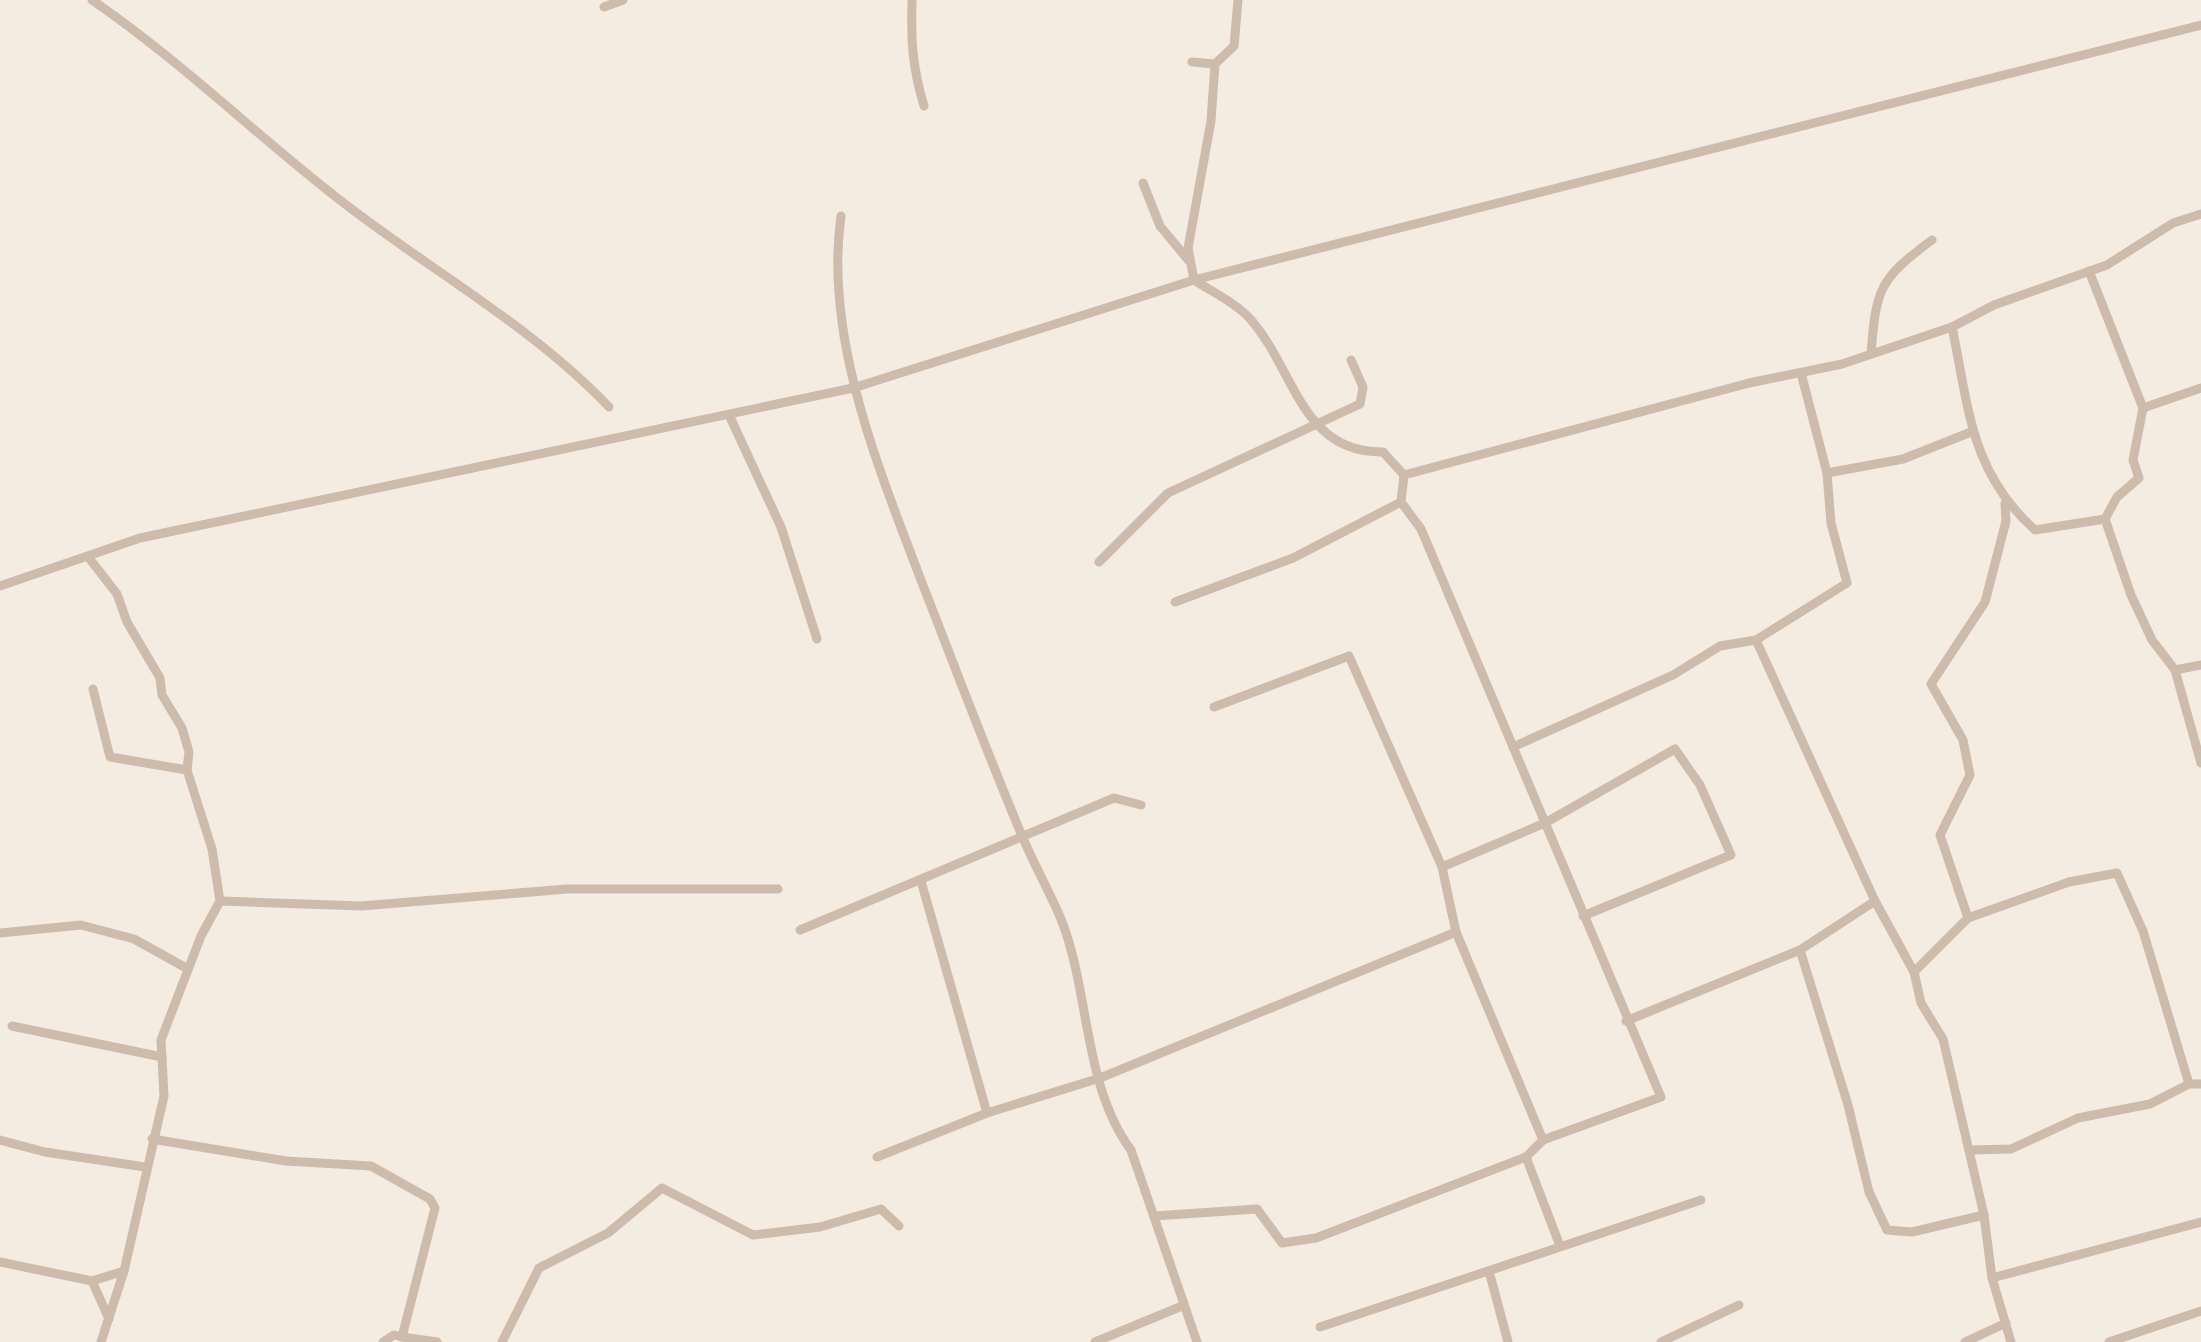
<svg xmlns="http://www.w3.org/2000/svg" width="2201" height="1342" viewBox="0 0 2201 1342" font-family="Commissioner,sans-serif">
  <rect width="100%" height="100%" fill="#f4ebe1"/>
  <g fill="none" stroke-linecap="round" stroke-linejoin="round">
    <g stroke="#cdbbac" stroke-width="9">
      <path d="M92,0C178,59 254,133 336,197C426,268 530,324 609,407"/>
      <path d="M912,0C911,40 912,66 924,106"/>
      <path d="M604,7L623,0"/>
      <path d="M1192,62L1215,64L1234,46L1238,0"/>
      <path d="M1143,183L1160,226L1189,261"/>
      <path d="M841,216C824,336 877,464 919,575C953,662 986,750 1022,836C1034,864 1049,891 1061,919C1090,992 1083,1085 1131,1150L1197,1342"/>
      <path d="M2089,271L2143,408L2133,460L2139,478L2117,497L2105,519L2131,595L2152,640L2175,670L2201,763"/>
      <path d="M1952,327C1969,408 1970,472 2035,530L2105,519"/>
      <path d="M1871,354C1876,289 1879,279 1932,240"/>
      <path d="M2143,408L2201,388"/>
      <path d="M730,417L781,527L817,639"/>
      <path d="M1827,473L1903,459L1971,432"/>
      <path d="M1404,475L1749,383L1842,364L1952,327L1994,305L2107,265L2173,223L2201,214"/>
      <path d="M89,558L117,594L127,622L160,678L162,695L182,728L189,752L187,770L212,849L220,901L201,936L161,1040L164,1096L124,1271L101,1342"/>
      <path d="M1099,562L1168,493L1360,404L1363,387L1351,360"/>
      <path d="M0,586L140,538L853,388L1194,280L2201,25"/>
      <path d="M1175,602L1293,558L1401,502"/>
      <path d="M1756,640L1875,901L1914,972L1921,1003L1943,1039L1984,1215L1992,1278L2011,1342"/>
      <path d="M2175,670L2201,665"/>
      <path d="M93,689L110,757L187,770"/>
      <path d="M1214,707L1349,656L1442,867"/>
      <path d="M1513,747L1673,675L1720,646L1756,640L1847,583L1831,523L1827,473L1801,373"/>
      <path d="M921,881L987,1113"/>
      <path d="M220,901L361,906L567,889H778"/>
      <path d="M1968,918L1940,835L1970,775L1963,740L1931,684L1985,602L2006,521L2005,503"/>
      <path d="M800,930L1114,798L1141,805"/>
      <path d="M1456,932L1543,1140"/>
      <path d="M0,933L81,925L134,939L188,969"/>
      <path d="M1800,950L1848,1105L1869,1192L1887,1230L1912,1232L1984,1215"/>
      <path d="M1914,972L1968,918L2069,882L2117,873L2143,931L2189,1084"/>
      <path d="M1626,1021L1800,950L1875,901"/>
      <path d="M12,1026L162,1057"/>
      <path d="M152,1139L286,1161L371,1166L430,1199L435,1208L402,1337L394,1335L383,1342"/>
      <path d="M0,1140L45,1152L145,1167"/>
      <path d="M1969,1150L2011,1149L2078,1118L2150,1104L2189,1084H2201"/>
      <path d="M877,1157L987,1113L1100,1078L1456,932L1442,867L1545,823L1675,749L1700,785L1731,855L1583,916"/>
      <path d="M1526,1157L1560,1246"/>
      <path d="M1154,1216L1257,1209L1282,1243L1316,1238L1526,1157L1543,1140L1661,1097L1421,529L1401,502L1404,475L1383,452C1302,453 1296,373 1252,321C1238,304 1212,292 1194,280L1188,248L1211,121L1215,64"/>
      <path d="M0,1262L92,1281L124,1271"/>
      <path d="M1489,1271L1508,1342"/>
      <path d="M1992,1278L2201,1222"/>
      <path d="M92,1281L109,1319"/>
      <path d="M1320,1327L1701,1200"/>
      <path d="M402,1337L437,1342"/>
      <path d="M502,1342L539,1268L608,1233L662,1188L753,1235L820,1227L881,1209L899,1226"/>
      <path d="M1095,1342L1182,1306"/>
      <path d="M1661,1342L1739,1305"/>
      <path d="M1965,1342L2006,1323"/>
      <path d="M2109,1342L2201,1311"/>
    </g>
  </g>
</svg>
